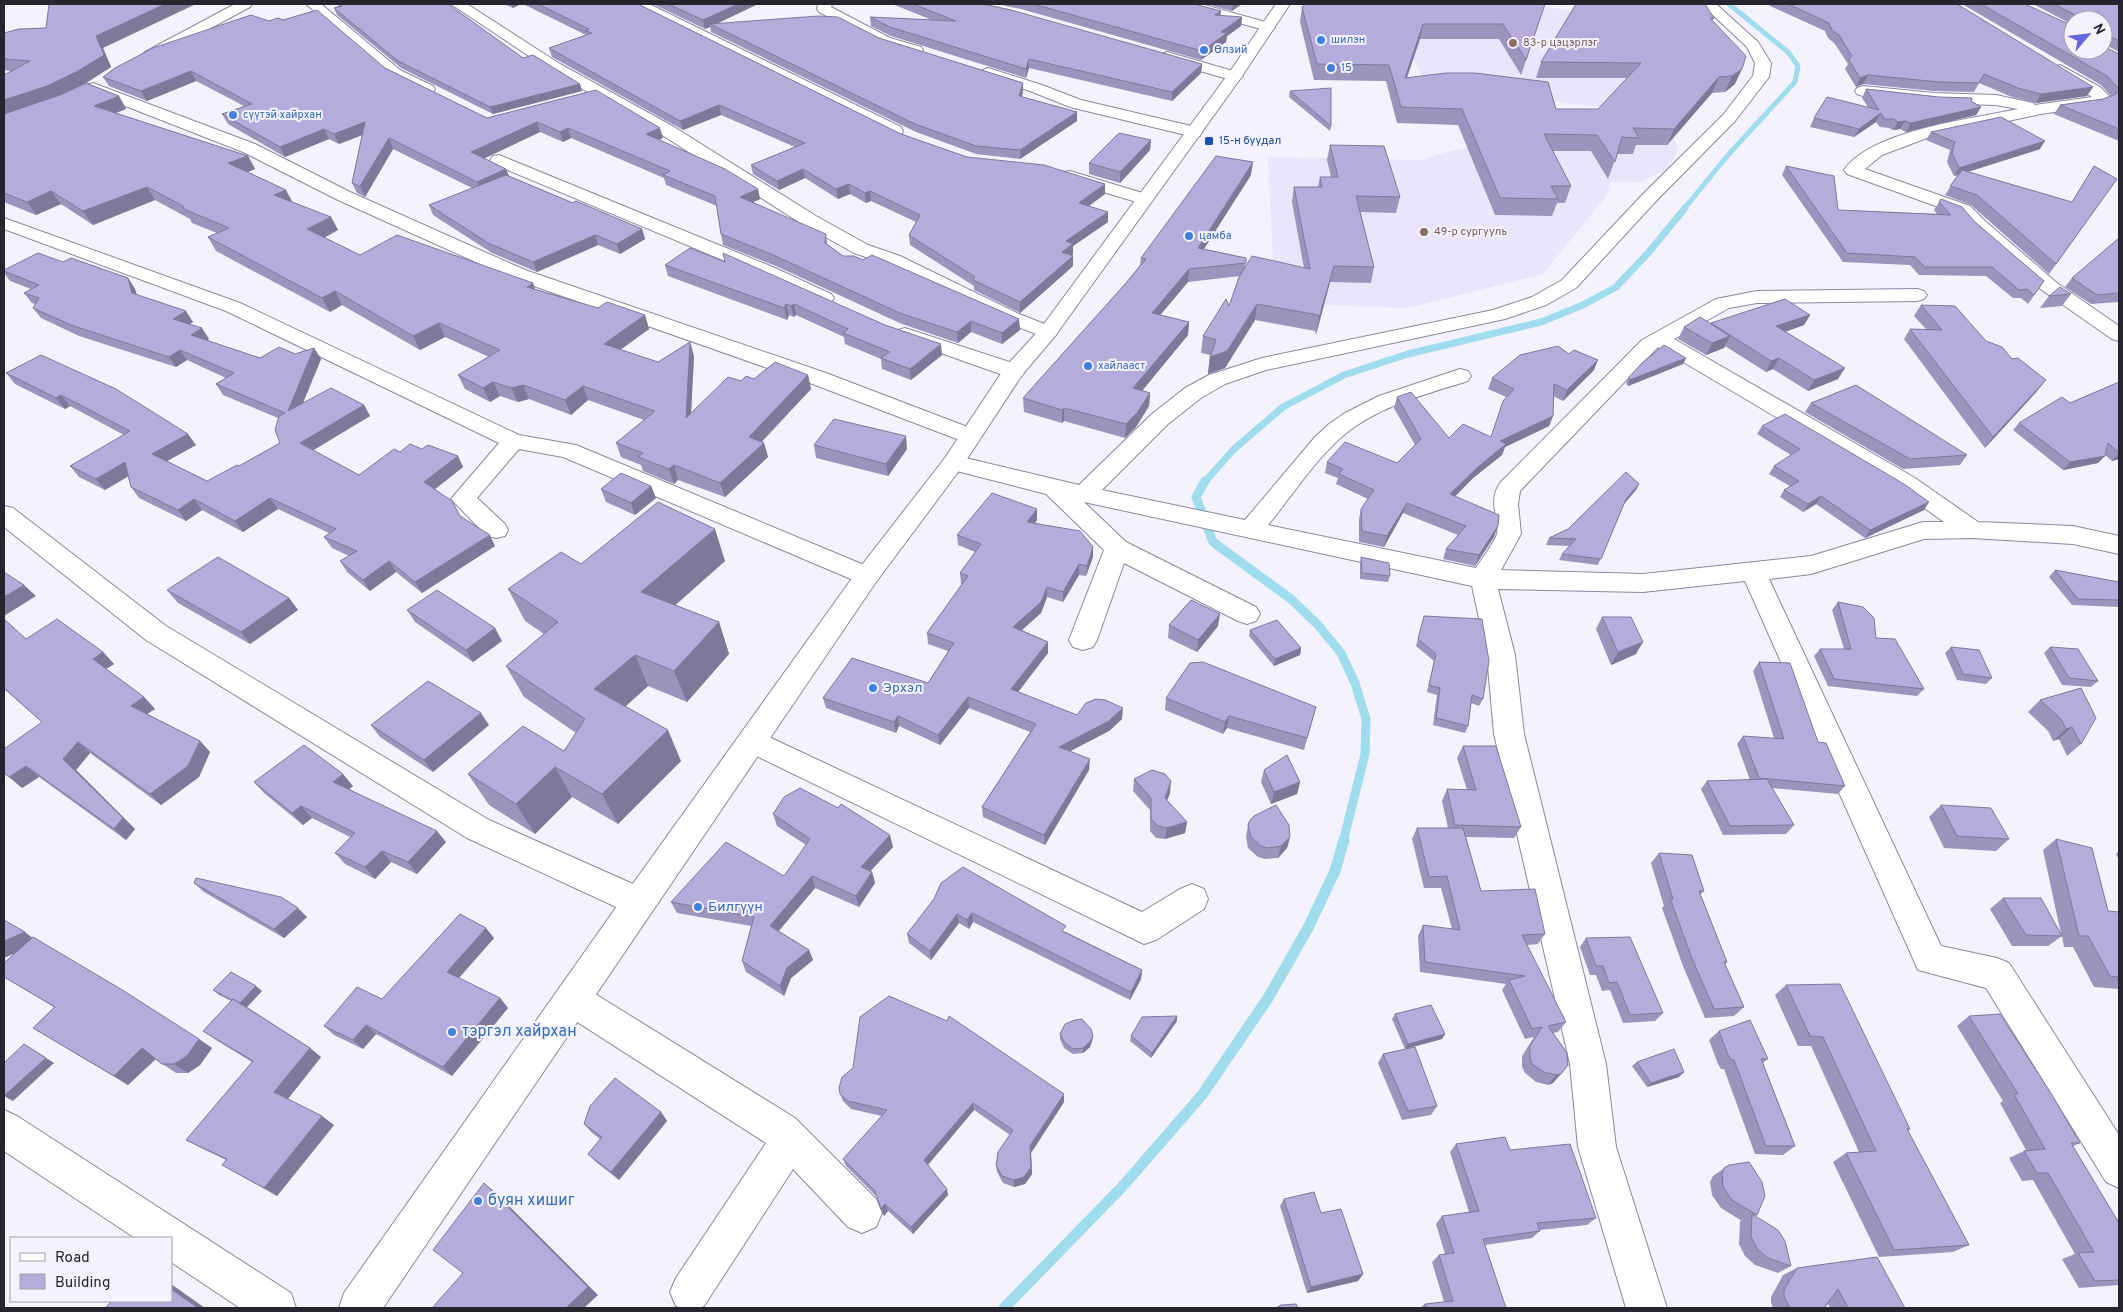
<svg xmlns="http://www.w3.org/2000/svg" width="2123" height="1312" viewBox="0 0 2123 1312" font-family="Overpass,sans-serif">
  <rect width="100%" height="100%" fill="#f4f2fe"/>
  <g fill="#e9e6fb">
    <path d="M1386,4H1533L1602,17L1637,69L1602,108L1426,83Z"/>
    <path d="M1669,132L1679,147L1669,167L1642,182H1609L1611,190L1543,274L1408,308L1283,304L1275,300L1268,157L1423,160L1439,154L1477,145Z"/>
  </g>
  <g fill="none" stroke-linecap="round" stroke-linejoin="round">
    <path stroke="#9fdcee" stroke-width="5" d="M1684,209L1728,155L1795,82L1798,66L1788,52L1729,4"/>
    <path stroke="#9fdcee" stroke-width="7" d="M1204,483L1233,450L1283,407L1344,375L1408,354L1541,322L1583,305L1616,287L1649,252L1685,208"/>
    <path stroke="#9fdcee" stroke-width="9" d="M1205,481L1196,497L1213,542L1291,599L1318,625L1341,653L1355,683L1366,719L1365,754L1343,842"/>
    <path stroke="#9fdcee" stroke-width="11" d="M1004,1308L1122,1187L1202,1095L1268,998L1308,928L1335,871L1344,840"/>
    <defs>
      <g id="street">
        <path d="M235,4H252L250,7L155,58H145L142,55L145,52Z"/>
        <path d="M306,4H321L400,70L433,86L435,89L433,92H421L390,76Z"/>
        <path d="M451,4H467L560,64L674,127L816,216L868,245L900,256L1019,314L1055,328L1058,332L1055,336L1048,338L1041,336L1005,322L886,264L854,253L802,224L662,135L550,70Z"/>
        <path d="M632,4H649L901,127L903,131L901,135H889L634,7Z"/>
        <path d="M818,4H832L831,7L890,38L921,47L923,50L921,53L916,54L880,44L819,12L817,9Z"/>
        <path d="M1179,4H1201L1273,24L1275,27L1273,30L1268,31L1181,7Z"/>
        <path d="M1701,4H1716L1758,42L1771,63L1769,77L1735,121L1656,201L1576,288L1546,305L1505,319L1266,370L1225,384L1201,398L1168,424L1102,490L1245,520L1315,437L1329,424L1345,413L1379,396L1460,369L1468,371L1471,376L1468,381C1426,394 1380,406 1345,434C1316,458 1292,496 1268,525L1476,568C1481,560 1494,543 1497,534C1500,518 1487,503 1500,483L1642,340L1716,299L1757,291L1917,289L1924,291L1927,295L1924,299L1917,301L1757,303L1729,308L1674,339L1915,478L1978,522L2073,526L2119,536V554L2073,544L1972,538L1924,539L1811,574L1769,579L1941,946L1997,958L2009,963L2119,1135V1188L2106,1182L1986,988L1918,970L1745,581L1643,592L1498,589L1515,655L1524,734L1606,1064L1616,1147L1667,1308H1626L1578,1147L1570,1064L1494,734L1487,655L1472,586L1084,502L1126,542L1256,607L1260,614L1256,621L1247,624L1238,621L1124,563L1097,640L1093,647L1083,650L1073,647L1069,640L1104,550L1046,494L945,468L941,463L945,458L953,455L1079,485L1152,414L1185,388L1209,375L1262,358L1493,310L1532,297L1562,280L1644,193L1723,115L1753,76L1755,63L1747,47ZM1658,347L1899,490L1944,522H1923L1811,556L1643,574L1501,570L1521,534L1518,504L1520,491Z"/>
        <path d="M1167,52L1240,73L1243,76L1240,79L1235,81L1162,60L1159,57L1162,54Z"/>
        <path d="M2060,65L2100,87L2111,98L2109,101L2096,106L2041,114L1927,138L1882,155L1865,169L1970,206L1985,221L2057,283L2119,326V341L2112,339L2043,291L1971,229L1958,214L1847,174L1844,170C1872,130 1972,119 2018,109L1996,105L1934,103L1863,96L1857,94L1855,91L1857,88L1863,86L1934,93L1996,95L2033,103L2035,105L2092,97L2055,73L2052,70L2055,67Z"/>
        <path d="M988,68L1042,85L1081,100L1200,128L1202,132L1200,136L1194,137L1070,107L1030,91L983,76L980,73L983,70Z"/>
        <path d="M93,83L255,144L350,192L525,270L826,373L978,431L981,436L978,441L970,443L962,441L810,383L511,278L338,200L243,152L87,91L85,88L87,85Z"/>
        <path d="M499,155L775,268L831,294L834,298L831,302L824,304L817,302L761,276L493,164L490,160L493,156Z"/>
        <path d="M1070,171L1149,195L1152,199L1149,203L1143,204L1064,180L1061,176L1064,172Z"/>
        <path d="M4,218L240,303L519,435L576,445L876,570L880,576L876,582L867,585L858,582L563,457L519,449L477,498L505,524L508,530L505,536L496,538L487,536L451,499L499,443L226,311L4,229Z"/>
        <path d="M905,328L1022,366L1025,371L1022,376L1014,377L1006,376L898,338L895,334L898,330Z"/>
        <path d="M4,506L13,508L166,626L489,820L651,892L655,902L651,912L639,917L627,912L467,838L146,640L4,527Z"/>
        <path d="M752,729L1142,912L1180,889L1192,884L1204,889L1208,899L1204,909L1156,940L1144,944L742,749L737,741L742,733Z"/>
        <path d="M572,983L584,987L795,1118L876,1199L882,1213L876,1227L862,1233L848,1227L793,1169L704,1306C696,1310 684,1310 676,1306L670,1292L676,1278L766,1143L560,1011L555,999L560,987Z"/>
        <path d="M4,1110L17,1116L291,1293L296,1308H240L171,1262V1238H135L4,1151Z"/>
      </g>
      <path id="secondary" d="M1276,4H1290L1240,79L1055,336L1022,375L961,468L876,582L383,1308H339L344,1293L627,892L858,570L945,458L1006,366L1041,328L1229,73Z"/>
    </defs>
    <use href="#street" stroke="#8b87a0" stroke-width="2"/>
    <use href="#secondary" stroke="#8b87a0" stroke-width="2"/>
    <use href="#street" fill="#fff" fill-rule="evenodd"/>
    <use href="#secondary" fill="#fff" fill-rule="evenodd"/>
  </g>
  <g fill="#9c94bc">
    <path d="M336,4H448L523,58L580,84L582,91L493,114L401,68L337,15L334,8L339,6Z"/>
    <path d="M504,4H521L513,8Z"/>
    <path d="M523,4H638L901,134L967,157L1105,194L1089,206L1108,222L1073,246V254L1072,255L1073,256V266L1020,313L974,290V286L910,245L909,235L916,222L871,201L866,203L850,194L838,199L805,178L779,190L753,174L751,165L795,147L721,115L683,130L561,62L552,57L549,48L586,35Z"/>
    <path d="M653,4H758L716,24L879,38L1023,83V91L1022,97L1077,112V121L1020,159L976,154L916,132L711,32L710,27L705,29Z"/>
    <path d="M892,4H983L1202,64L1201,73L1172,101L1029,68L1026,78L891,36L871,26L870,17L932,20Z"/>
    <path d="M997,4H1194L1220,16L1242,17L1241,26L1227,36L1226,42L1201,60L1021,9Z"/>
    <path d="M1207,4H1242L1232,11Z"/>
    <path d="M1545,4L1521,75L1499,39H1420L1407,78L1556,109H1598L1627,78H1536L1541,62L1576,4L1714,18L1712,21L1735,84L1725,92L1712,93L1667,145H1636L1633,154H1617L1608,179L1591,151H1552L1571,186L1565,203H1557L1552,216L1495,215L1458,125L1397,123L1386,81L1314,80L1300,22L1302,7Z"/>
    <path d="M1766,4H1957L2087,96L2036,103L2012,97L1979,83L1974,92L1934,91L1863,84L1856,87L1845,69L1848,64L1835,44L1828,38L1825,31Z"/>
    <path d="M1962,4H2025L2073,50L2119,54V141L2054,114L2060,105L2103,99L2111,96L2101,85Z"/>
    <path d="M2033,4H2119V52L2104,44L2103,45V20H2073V25Z"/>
    <path d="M46,28L103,48L111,67L86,83L119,96L126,109L116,113L248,156L255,169L247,172L293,203L331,217L338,230L324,238L360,255L533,283L535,289L598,308L645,315L649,329L620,350L658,362L694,356L691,413L741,381L754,379L808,375L811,389L762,442L764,443L768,457L725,497L678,480L674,484L643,471L641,465L621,457L616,443L644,420L588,400L571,415L529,399L518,402L500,396L490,402L465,389L458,375L489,357L445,337L420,350L342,305L330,312L216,251L208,237L217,233L192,223L190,219L155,200L93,225L61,204L36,215L4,202V75L11,71L4,70V33Z"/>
    <path d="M115,68H385L487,118L596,90L663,138L659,140L758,189L760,199L753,202L827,245L843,256L1020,330L1002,344L971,332L958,343L902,324L776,266L723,245L721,234L717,206L666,185L664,178L571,138L563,142L540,132L484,158L506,169L509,176L573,203L642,229L645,239L620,254L598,245L537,272L492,253L433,215L429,205L472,188L393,149L365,197L357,193L352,183L362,135L339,144L329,139L285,157L228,124L222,114L244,106L196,81L147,101L109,86L103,77Z"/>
    <path d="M1866,89L1971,101L1981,107L1976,115L1906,132L1900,129L1893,130L1889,128L1880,127L1876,122L1854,137L1810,127L1814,118L1868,107L1862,98Z"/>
    <path d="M1290,91L1331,126L1330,131L1289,97Z"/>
    <path d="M1931,132L2040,149L1968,172L2072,202L2094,166L2117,179L2049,274L1971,205L1945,195L1958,175L1954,176L1947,162L1950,150L1926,140Z"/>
    <path d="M1151,140L1150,150L1120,183L1089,174V163Z"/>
    <path d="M1330,145L1400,197L1396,213L1360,212L1374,267L1371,283L1330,282L1316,335L1315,331L1255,320L1225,368L1208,374L1210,355L1201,353L1203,336L1229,306L1240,276L1188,282L1160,315L1189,322L1188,335L1142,390L1150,393L1149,406L1136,427L1125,438L1064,421L1062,423L1024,412L1023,398L1126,283L1140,265L1141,258L1251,175L1204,249L1246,258L1245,268H1304L1292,202L1294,187H1318L1320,177H1331L1327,160Z"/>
    <path d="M1786,166L1838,210L1937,214L1934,210L1941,199L1975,222L2044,281L2028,304L2021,298H2013L1986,276L1919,275L1910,265L1843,262L1782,175Z"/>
    <path d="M2119,238V302L2091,304L2065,287L2072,278Z"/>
    <path d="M690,248L942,355L911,380L882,369L881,359L845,344L844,337L796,315L794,317L789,315L787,320L668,276L665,265Z"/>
    <path d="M63,262L128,278L135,289L137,295L193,322L190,324L209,339L206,340L260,358L295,354L314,348L321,359L303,403L364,405L370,416L313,450L359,475L400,452L422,449L458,456L463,467L435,489L460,516L495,546L422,593L396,572L370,591L347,572L340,561L349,556L332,548L324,537L329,533L278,509L243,532L202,510L186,521L139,498L131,487L128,476L105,490L79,477L70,466L124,435L70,406L65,409L15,384L6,373L196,445L167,461L207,481L239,466L280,443L278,418L223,395L216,384L226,378L187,360L176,367L79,336L41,318L33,308L35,304L32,303L24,293L31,289L10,281L4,273V270Z"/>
    <path d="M2071,294L2062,306L2040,308L2049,296Z"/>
    <path d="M1921,305L1986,341L2012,359L2038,390L1985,448L1904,339L1910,329H1926L1914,316Z"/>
    <path d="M1810,315L1804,325L1785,332L1838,379L1808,391L1773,369L1766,372L1725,346L1724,348L1706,355L1678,339L1684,327Z"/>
    <path d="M1569,354L1594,370L1563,401L1553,396V416L1549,426L1505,447L1502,455L1473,478L1455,496L1494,537L1475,566L1443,559L1446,549L1458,535L1403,513L1384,547L1359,542V519L1361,509L1368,499L1336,484L1338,478L1325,473L1327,462L1397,463L1415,445L1394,408L1397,397L1449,438L1491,437L1506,397L1488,389L1492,378Z"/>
    <path d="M1686,358L1683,364L1628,386L1626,383L1629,377Z"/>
    <path d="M2119,382V459L2112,461L2105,455L2098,463L2063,470L2013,430L2019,423L2070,403Z"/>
    <path d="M1811,403L1967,455L1960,465L1903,469L1805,412Z"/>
    <path d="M1762,426L1924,510L1865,538L1816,504L1803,512L1780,497L1784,490L1790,486L1769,474L1774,466L1791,455L1757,434Z"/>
    <path d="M814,445L907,449L888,476L816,458Z"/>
    <path d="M1639,484L1636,490L1624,504L1598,565L1559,560L1562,554L1570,546L1546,545L1549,538L1568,529Z"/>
    <path d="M651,486L656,498L635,515L606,502L601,489Z"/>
    <path d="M1037,509V520L1035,523L1093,557L1086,576L1079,575L1063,602L1047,597L1041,613L1022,630L1048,642V653L1018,692L1077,715L1122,719L1109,731L1070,751L1089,770L1045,845L983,817L982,807L1030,732L969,708L940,745L899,726L896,733L826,708L823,698L928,683L948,651L928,644L927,633L962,584H961L960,573L975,552L958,545L957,535Z"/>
    <path d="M1361,557L1390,576L1388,582L1360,579V564Z"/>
    <path d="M725,561L675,605L719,622L729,654L687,702L648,686L626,706L681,761L618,824L572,797L535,834L489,805L468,774L564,751L576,733L524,697L506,666L544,634L525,621L508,589L581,564Z"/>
    <path d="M2055,570L2119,582V607L2072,605L2049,577Z"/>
    <path d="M167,590L289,598L298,610L250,644L178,603Z"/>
    <path d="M1838,602L1876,638L1924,689L1917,696L1828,686L1814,656L1820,649H1844L1832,610Z"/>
    <path d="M407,610L502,641L473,662L415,622Z"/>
    <path d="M1424,616L1483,699L1479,706L1471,703L1468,726L1465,733L1433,725L1437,695L1427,692L1434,661L1416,646Z"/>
    <path d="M1602,617L1636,654L1611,665L1596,629Z"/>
    <path d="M4,619L26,639L103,652L114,664L106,669L144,697L155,709L147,714L200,741L210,752L199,777L161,805L90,753L76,770L135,829L126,840L39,777L22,788L42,722L4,689Z"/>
    <path d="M1169,625L1218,626L1197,652L1168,638Z"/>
    <path d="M1250,630L1301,648L1300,655L1274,666L1249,636Z"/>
    <path d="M1951,647L1992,678L1986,684L1957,680L1945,653Z"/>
    <path d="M2050,647L2098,681L2091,687L2062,685L2044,653Z"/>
    <path d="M1759,662L1818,742L1845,786L1838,794L1772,788L1794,825L1786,834L1723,835L1701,789L1707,781L1750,780L1737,744L1743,736L1774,738L1753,671Z"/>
    <path d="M2081,688V744L2067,756L2059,739L2053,741L2048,731L2028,712L2040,700Z"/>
    <path d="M1166,698L1316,707L1304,750L1227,728L1223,734L1165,710Z"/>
    <path d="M371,725H489L433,772L380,737Z"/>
    <path d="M1463,746L1521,827L1514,838L1466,837L1481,891L1545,934L1538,944L1527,945L1566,1022L1558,1032L1553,1033L1567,1053L1553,1083L1548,1085L1536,1082L1525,1073L1522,1067V1056L1534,1037L1525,1039L1502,990L1506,984L1420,972L1418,936L1423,925L1452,929L1441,888H1424L1412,839L1417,828H1448L1442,801L1447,789L1467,790L1457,758Z"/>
    <path d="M1264,770L1300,782L1297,794L1271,804L1261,782Z"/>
    <path d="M1134,779L1170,793L1167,801L1187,822L1185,833L1165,839L1156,838L1150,831V810L1133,791Z"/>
    <path d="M254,782L353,786L349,789L446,842L417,874L391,862L375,879L345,864L335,853L350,837L312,818L303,825L264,793Z"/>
    <path d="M1941,805L2009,839L1996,851L1944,848L1929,817Z"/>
    <path d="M773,814L893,847L870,871L872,872L875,883L859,907L815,888L779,931L809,950L813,960L791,978L784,996L746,972L742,961L751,926L677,913L671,902L784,876L806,845L777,826Z"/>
    <path d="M1248,825L1290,837L1287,848L1278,858L1265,859L1258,857L1248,848L1246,837Z"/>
    <path d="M2056,839L2108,911L2119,912V989L2094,987L2073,947H2064L2062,936L2048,946H2012L1990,909L2003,898L2061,934L2043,850Z"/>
    <path d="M2119,851V860L2116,854Z"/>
    <path d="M1659,853L1704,891L1700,895L1727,962L1725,964L1744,1007L1734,1016L1705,1018L1683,966L1662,908L1664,906L1651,863Z"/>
    <path d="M194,883L307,917L284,938L204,892Z"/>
    <path d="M934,899L1066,932L1142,970L1141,979L1130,1000L973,922L969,929L959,923L931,960L909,943L907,934Z"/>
    <path d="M32,937L212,1048L200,1065L188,1073H176L155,1059L128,1085L33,1028L54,1007L4,977V963Z"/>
    <path d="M494,938L459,978L500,998L508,1008L452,1076L376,1034L363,1049L334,1035L324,1026L382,999Z"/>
    <path d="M1586,938L1663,1013L1655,1021L1623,1023L1610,990L1602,991L1596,975H1590L1580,947Z"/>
    <path d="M1786,985L1910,1129L1908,1131L1969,1245L1953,1252L1879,1257L1833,1162L1846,1153L1859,1152L1811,1046H1798L1775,995Z"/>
    <path d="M213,990L262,991L247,1007L310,1048L321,1057L288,1099L334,1125L277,1196L222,1165L226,1160L201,1148L186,1140L252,1062L216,1040L203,1031L231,1001L219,995Z"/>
    <path d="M1395,1014L1445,1034L1442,1039L1405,1049L1392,1019Z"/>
    <path d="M1969,1016L2080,1143L2073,1146L2119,1223V1285L2079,1288L2062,1259L2075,1254L2033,1180L2022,1181L2009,1158L2024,1151L2026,1150L2000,1103L2003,1101L1957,1026Z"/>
    <path d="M1177,1021L1151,1058L1130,1041L1131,1036Z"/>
    <path d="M1719,1031L1768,1059L1763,1063L1795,1146L1783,1155L1755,1154L1724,1069H1721L1718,1064L1709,1040Z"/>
    <path d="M1060,1034L1093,1036L1092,1041L1090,1047L1083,1053L1073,1054L1064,1048L1060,1039Z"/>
    <path d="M1383,1054L1437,1106L1431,1115L1402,1120L1378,1063Z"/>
    <path d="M1637,1062L1679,1077L1647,1087L1632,1066Z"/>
    <path d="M840,1094L1064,1102L1031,1153L1032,1174L1025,1184L1014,1187L1003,1183L997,1172L996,1165L1010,1135L974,1110L928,1165L948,1195L913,1234L888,1211L884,1216L877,1197L846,1166L843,1159L882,1116L851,1109L843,1101Z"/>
    <path d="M661,1112L667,1121L619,1180L596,1162L588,1154L600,1139L592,1133L584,1124Z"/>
    <path d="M1456,1144L1510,1150L1596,1218L1587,1225L1540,1230V1231L1532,1238L1485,1245L1506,1308H1420L1425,1304L1444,1302L1432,1262L1439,1255L1445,1254L1436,1224L1442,1216L1469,1212L1450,1152Z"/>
    <path d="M1729,1165L1757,1215L1755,1216L1791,1266L1778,1273L1755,1265L1745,1256L1739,1244L1740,1221H1742L1721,1208L1712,1195L1710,1182L1713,1176Z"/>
    <path d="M1284,1199L1363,1274L1358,1281L1307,1293L1280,1206Z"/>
    <path d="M1797,1268L1905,1308H1830L1828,1304L1824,1308H1773L1771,1302V1297L1783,1275Z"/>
  </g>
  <g fill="#7f7899">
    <path d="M165,4H196L103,48L111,67L86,83L55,98L4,116V100L96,36Z"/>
    <path d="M512,4H521L513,8Z"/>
    <path d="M738,4H758L712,26L710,24V27L705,29L703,20Z"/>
    <path d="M1233,4H1242L1232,11Z"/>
    <path d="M1221,11L1220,20L1215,15Z"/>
    <path d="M1242,17L1241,26L1227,36L1226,42L1201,60L1202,51L1221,32Z"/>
    <path d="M1423,24L1420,39L1401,94L1405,78Z"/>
    <path d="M2107,36H2109L2103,45V40Z"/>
    <path d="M1029,59V68L1026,78V69Z"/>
    <path d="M1202,64L1201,73L1172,101V92Z"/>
    <path d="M1742,69L1735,84L1725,92L1732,76Z"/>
    <path d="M191,71L196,81L147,101L141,91Z"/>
    <path d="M1868,75L1863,84L1856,87L1860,78Z"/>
    <path d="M1719,77L1712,93L1667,145L1674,129Z"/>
    <path d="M1023,83V91L1020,105L1019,96Z"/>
    <path d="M580,84L582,91L493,114L490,107Z"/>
    <path d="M2093,87L2087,96L2036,103L2041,94Z"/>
    <path d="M119,96L126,109L102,118L94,106Z"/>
    <path d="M719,105L721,115L683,130L680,121Z"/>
    <path d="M1981,107L1976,115L1906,132L1911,123Z"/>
    <path d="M1077,112V121L1020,159V150Z"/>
    <path d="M1881,113L1876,122L1854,137L1859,129Z"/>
    <path d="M1905,121L1900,129L1893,130L1898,122Z"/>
    <path d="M365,122L370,132L339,144L334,134Z"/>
    <path d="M537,122L540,132L475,163L471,152Z"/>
    <path d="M568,128L571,138L563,142L560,132Z"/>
    <path d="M660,128L663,138L649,144L646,134Z"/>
    <path d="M324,129L329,139L285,157L280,147Z"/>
    <path d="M389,138L393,149L365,197L360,186Z"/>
    <path d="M1151,140L1150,150L1120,183V172Z"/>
    <path d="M2045,141L2040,149L1954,176L1959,168Z"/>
    <path d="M248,156L255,169L236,177L228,163Z"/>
    <path d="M1253,162L1251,175L1196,261L1198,248Z"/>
    <path d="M506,169L510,179L481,192L477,182Z"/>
    <path d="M803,169L805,178L779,190L777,181Z"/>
    <path d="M849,184L850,194L838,199L836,189Z"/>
    <path d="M1105,184V194L1079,213V203Z"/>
    <path d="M147,187L155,200L93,225L83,211Z"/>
    <path d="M758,189L760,199L743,207L740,197Z"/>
    <path d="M286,190L293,203L274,195Z"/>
    <path d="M51,191L61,204L36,215L27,202Z"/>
    <path d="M870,191L871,201L866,203L865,193Z"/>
    <path d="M1108,212V222L1073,246V254L1062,262V252L1066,241Z"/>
    <path d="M331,217L338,230L314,243L307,229Z"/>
    <path d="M642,229L645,239L620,254L617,244Z"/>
    <path d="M826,234L827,245L825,243Z"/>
    <path d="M595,235L598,245L537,272L533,262Z"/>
    <path d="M1073,256V266L1020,313V302Z"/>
    <path d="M1334,266L1330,282L1316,335L1319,318Z"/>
    <path d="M1189,269L1188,282L1151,326L1152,313Z"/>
    <path d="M128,278L135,289L139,304L132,293Z"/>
    <path d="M533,283L538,297L527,287Z"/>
    <path d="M335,291L342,305L330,312L322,298Z"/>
    <path d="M786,304L789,315L787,320L784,308Z"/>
    <path d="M794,304L796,315L794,317L791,306Z"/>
    <path d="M1257,304L1255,320L1225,368L1208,374L1210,357Z"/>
    <path d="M186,311L193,322L180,329L173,319Z"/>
    <path d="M645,315L649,329L609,358L604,344Z"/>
    <path d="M1810,315L1804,325L1770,337L1776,326Z"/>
    <path d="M1019,319L1020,330L1002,344V333Z"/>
    <path d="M971,321V332L958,343L957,332Z"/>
    <path d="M1189,322L1188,335L1133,402V388Z"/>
    <path d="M439,323L445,337L420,350L413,336Z"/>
    <path d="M202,328L209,339L198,345L191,335Z"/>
    <path d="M1730,336L1724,348L1706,355L1712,343Z"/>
    <path d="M690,342L694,356L690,432L686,418Z"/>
    <path d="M941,344L942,355L911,380L910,369Z"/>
    <path d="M314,348L321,359L295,422L288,411Z"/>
    <path d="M180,350L187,360L176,367L169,357Z"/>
    <path d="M1686,358L1683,364L1628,386L1630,380Z"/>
    <path d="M1779,358L1773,369L1766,372L1771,361Z"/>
    <path d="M1598,360L1594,370L1563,401L1567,390Z"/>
    <path d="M1845,368L1838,379L1808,391L1814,380Z"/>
    <path d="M808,375L811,389L752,451L749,437Z"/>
    <path d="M2046,380L2038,390L1985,448L1993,437Z"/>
    <path d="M493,382L500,396L490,402L483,388Z"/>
    <path d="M523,385L529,399L518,402L511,388Z"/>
    <path d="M583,386L588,400L571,415L565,400Z"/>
    <path d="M1150,393L1149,406L1136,427L1125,438L1126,424Z"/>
    <path d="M61,395L70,406L65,409L56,398Z"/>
    <path d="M364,405L370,416L307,454L300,443Z"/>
    <path d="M1064,408V421L1062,423V410Z"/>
    <path d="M1553,416L1549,426L1505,447L1502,455L1473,478L1447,505L1450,494L1500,441Z"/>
    <path d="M188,434L196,445L160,465L152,454Z"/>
    <path d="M906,436L907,449L888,476L886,464Z"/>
    <path d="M764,443L768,457L725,497L720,483Z"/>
    <path d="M2119,453V459L2112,461Z"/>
    <path d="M458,456L463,467L430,493L424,482Z"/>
    <path d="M2105,456L2098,463L2063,470L2070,462Z"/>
    <path d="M125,462L134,473L105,490L96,479Z"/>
    <path d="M674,465L678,480L674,484L669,469Z"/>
    <path d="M1639,484L1636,490L1623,505L1626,499Z"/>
    <path d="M651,486L656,498L635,515L631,503Z"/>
    <path d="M1821,496L1816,504L1803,512L1808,504Z"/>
    <path d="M270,498L278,509L243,532L235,521Z"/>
    <path d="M194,499L202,510L186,521L178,510Z"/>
    <path d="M1929,502L1924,510L1865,538L1870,530Z"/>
    <path d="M1407,503L1403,513L1384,547L1387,536Z"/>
    <path d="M1037,509V520L1028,533L1027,522Z"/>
    <path d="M1498,526L1494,537L1475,566L1479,555Z"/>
    <path d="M715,529L725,561L654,624L641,592Z"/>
    <path d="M490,535L495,546L422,593L415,582Z"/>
    <path d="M1093,547V557L1086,576L1087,566Z"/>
    <path d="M389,561L396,572L370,591L363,580Z"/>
    <path d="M1079,564V575L1063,602V592Z"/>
    <path d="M24,585L36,596L4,616V597Z"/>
    <path d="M1047,587V597L1041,613L1014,637L1013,627Z"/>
    <path d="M289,598L298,610L250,644L241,632Z"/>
    <path d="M1220,614L1218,626L1197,652L1198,640Z"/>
    <path d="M719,622L729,654L687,702L674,671Z"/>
    <path d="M495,628L502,641L473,662L466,650Z"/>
    <path d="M1048,642V653L1012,700L1011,689Z"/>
    <path d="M1643,642L1636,654L1611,665L1618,652Z"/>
    <path d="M1301,648L1300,655L1274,666L1275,659Z"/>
    <path d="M103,652L114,664L104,670L93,659Z"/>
    <path d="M635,655L648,686L609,721L594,689Z"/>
    <path d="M144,697L155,709L142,717L131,706Z"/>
    <path d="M968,697L969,708L940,745L938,735Z"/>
    <path d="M1123,708L1122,719L1109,731L1059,757V747Z"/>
    <path d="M481,713L489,725L433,772L424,760Z"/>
    <path d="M898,716L899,726L896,733L894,722Z"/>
    <path d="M1229,716L1227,728L1223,734L1225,722Z"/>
    <path d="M2072,727L2059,739L2053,741L2066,729Z"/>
    <path d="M668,730L681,761L618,824L602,794Z"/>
    <path d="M200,741L210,752L199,777L161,805L150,794Z"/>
    <path d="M78,742L90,753L76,770L135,829L126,840L114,829L63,759Z"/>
    <path d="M1090,759L1089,770L1045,845L1044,835Z"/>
    <path d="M26,766L39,777L22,788L9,777Z"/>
    <path d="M555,767L572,797L535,834L516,804Z"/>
    <path d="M343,774L353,786L343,794L333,782Z"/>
    <path d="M1171,781L1170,793L1163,810L1165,798Z"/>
    <path d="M1300,782L1297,794L1271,804L1274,792Z"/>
    <path d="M301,806L312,818L303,825L292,813Z"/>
    <path d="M1187,822L1185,833L1165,839L1167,828Z"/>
    <path d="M437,831L446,842L417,874L408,862Z"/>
    <path d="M890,835L893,847L864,878L861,867Z"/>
    <path d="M1290,837L1287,848L1278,858L1281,846Z"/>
    <path d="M382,851L391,862L375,879L365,867Z"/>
    <path d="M872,872L875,883L859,907L856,896Z"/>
    <path d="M812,876L815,888L774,936L770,926Z"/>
    <path d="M298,908L307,917L284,938L274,929Z"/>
    <path d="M972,913L973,922L969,929L967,920Z"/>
    <path d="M957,914L959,923L931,960L930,951Z"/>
    <path d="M486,928L494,938L456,981L447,972Z"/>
    <path d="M25,932L39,943L4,958V941Z"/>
    <path d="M809,950L813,960L791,978L784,996L780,986L787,968Z"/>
    <path d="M1142,970L1141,979L1130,1000L1131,992Z"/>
    <path d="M256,986L262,991L246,1008L239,1003Z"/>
    <path d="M500,998L508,1008L452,1076L443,1067Z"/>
    <path d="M1177,1016V1021L1151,1058L1152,1053Z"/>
    <path d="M366,1025L376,1034L363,1049L353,1040Z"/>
    <path d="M1445,1034L1442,1039L1405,1049L1408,1044Z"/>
    <path d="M1093,1036L1092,1041L1090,1047L1083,1053V1048Z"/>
    <path d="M199,1039L212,1048L200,1065L188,1073L174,1064Z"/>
    <path d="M142,1048L157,1058L128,1085L114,1076Z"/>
    <path d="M310,1048L321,1057L286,1101L274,1092Z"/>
    <path d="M32,1049L54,1063L13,1101L4,1096Z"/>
    <path d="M1684,1072L1679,1077L1647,1087L1651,1083Z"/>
    <path d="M1561,1074L1553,1083L1548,1085L1556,1075Z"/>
    <path d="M1064,1094V1102L1031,1153L1032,1174L1025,1184L1014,1187V1180L1030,1146Z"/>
    <path d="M973,1103L974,1110L926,1167L924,1160Z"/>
    <path d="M661,1112L667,1121L619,1180L611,1172Z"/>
    <path d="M322,1116L334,1125L277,1196L264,1188Z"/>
    <path d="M484,1183L496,1193L598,1295L584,1308H566Z"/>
    <path d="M947,1189L948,1195L913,1234L911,1227Z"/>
    <path d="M885,1204L888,1211L884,1216L881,1209Z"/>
    <path d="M1363,1274L1358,1281L1307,1293L1311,1287Z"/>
    <path d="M171,1284L205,1308H198L171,1289Z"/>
  </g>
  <g fill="#b5acdb" stroke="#7f7899">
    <path d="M49,4H165L96,36L104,55L78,71L47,86L4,100V75L30,61L4,59V33L19,29L46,28Z"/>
    <path d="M340,4H448L523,58L533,55L580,84L490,107L398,61L334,8L342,6Z"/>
    <path d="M538,4H638L901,134L967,157L1044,165L1105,184L1079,203L1108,212L1066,241L1073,244L1062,252L1073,256L1020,302L973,280L975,277L909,235L920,215L870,191L865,193L849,184L836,189L803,169L777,181L751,165L805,143L719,105L680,121L558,53L549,48L592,33L585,31L589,29Z"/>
    <path d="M668,4H738L703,20Z"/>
    <path d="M913,4H983L1011,10L1202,64L1172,92L1029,59L1026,69L890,27L870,17L956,21Z"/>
    <path d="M1033,4H1194L1221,11L1215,15L1242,17L1221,32L1227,33L1202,51Z"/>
    <path d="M1306,4H1545L1526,60L1503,24H1423L1405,78L1446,73H1475L1548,82L1556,109H1598L1641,63L1541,62L1576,4H1705L1714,18H1710L1746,56L1742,69L1732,76L1719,77L1674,129L1633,128L1639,138L1622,137L1615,162L1597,135L1544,134L1571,186H1551L1558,199L1500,198L1462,109L1401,107L1389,65L1317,64L1302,7Z"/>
    <path d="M1788,4H1957L2093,87L2041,94L2018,88L1984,74L1979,83L1939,82L1868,75L1860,78L1849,60L1852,56L1839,35L1832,30L1829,23Z"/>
    <path d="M1981,4H2025L2073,26V50H2103V46L2119,54V129L2060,105L2103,99L2116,94L2119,89L2107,76Z"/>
    <path d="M2054,4H2119V41L2109,36H2107V39L2103,40V20H2079V17Z"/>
    <path d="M317,10L385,68L487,118L596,90L660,128L646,134L725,169L758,189L740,197L826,234L825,243L843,256H854L863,260L872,255L1019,319L1002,333L971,321L957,332L900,313L773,255L721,234L715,196L663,175L670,171L568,128L560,132L537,122L471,152L506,169L477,182L389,138L360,186L352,183L365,122L334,134L324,129L280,147L222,114L252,104L191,71L141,91L103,77L115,68L153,48L251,15L269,21L278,18L283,20Z"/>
    <path d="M818,16L838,17L879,38L1023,83L1019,96L1077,112L1020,150L976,146L915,124L710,24Z"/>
    <path d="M86,83L119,96L94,106L248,156L228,163L286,190L274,195L331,217L307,229L360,255L397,235L533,283L527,287L598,308L607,302L645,315L604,344L658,362L690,342L686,418L728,377L741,381L746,376L754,379L775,362L808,375L749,437L764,443L720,483L674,465L669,469L638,457L643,453L616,443L655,411L583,386L565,400L523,385L511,388L493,382L483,388L458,375L500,350L439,323L413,336L335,291L322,298L208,237L229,228L184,209L183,206L147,187L83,211L51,191L27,202L4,193V114L60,95Z"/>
    <path d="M1331,88V126L1290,91Z"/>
    <path d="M1866,89L1939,97L1972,98L1971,101L1981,107L1911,123L1905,121L1898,122L1894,119H1884L1881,113L1859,129L1814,118L1827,97L1879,110Z"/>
    <path d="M2001,117L2045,141L1959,168L1952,153L1955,142L1931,132Z"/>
    <path d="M1119,133L1151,140L1120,172L1089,163Z"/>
    <path d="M1330,145L1384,146L1400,197L1356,196L1374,267L1334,266L1319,318L1318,315L1257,304L1227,351L1210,357L1216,340L1203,336L1226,299L1229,306L1239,277L1252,256L1310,269L1294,187H1322L1320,177H1338Z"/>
    <path d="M1216,156L1253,162L1198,248L1246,258V263L1189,269L1152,313L1189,322L1133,388L1150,393L1137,413L1126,424L1064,408L1062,410L1023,398L1126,283L1146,259L1141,258Z"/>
    <path d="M1786,166L1834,176L1838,210L1951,215L1939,202L1941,199L1962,207L1975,222L2044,281L2034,295L2027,289L2019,290L1992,267H1925L1915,257L1847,253Z"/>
    <path d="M2094,166L2117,179L2056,264L1977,195L1950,186L1962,170L2072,202Z"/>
    <path d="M506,175L573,203L576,201L642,229L617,244L595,235L533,262L488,243L429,205Z"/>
    <path d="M2119,238V293L2097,295L2072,278Z"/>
    <path d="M690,248L725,262L723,253L885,325L941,344L910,369L881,358L890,352L843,333L848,329L794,304L791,306L786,304L784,308L665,265Z"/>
    <path d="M38,253L63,262L71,258L128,278L132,293L186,311L173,319L202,328L191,335L260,358L279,347L295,354L314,348L288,411L331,388L364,405L300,443L359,475L394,449L400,452L410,444L422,449L428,445L458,456L424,482L452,501L460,516L490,535L415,582L389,561L363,580L340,561L357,551L324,537L336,529L270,498L235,521L194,499L178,510L131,487L125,462L96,479L70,466L130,431L61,395L56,398L6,373L41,355L116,389L188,434L152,454L207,481L237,465L239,466L280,443L275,430L279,416L285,413L216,384L234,373L180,350L169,357L71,325L33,308L39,298L24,293L39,285L4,271V270Z"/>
    <path d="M2060,287L2071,294L2049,296Z"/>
    <path d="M1785,299L1810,315L1776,326L1845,368L1814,380L1779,358L1771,361L1711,323Z"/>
    <path d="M1921,305L1955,306L1986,341L2002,347L2012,359L2018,358L2046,380L1993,437L1910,329L1942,330Z"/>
    <path d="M1700,317L1730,336L1712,343L1684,327Z"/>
    <path d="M1664,345L1686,358L1630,380L1629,377L1643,362Z"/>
    <path d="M1558,346L1569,354L1574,350L1598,360L1567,390L1554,384L1553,416L1500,441L1506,444L1477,468L1450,494L1499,515L1498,526L1479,555L1446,549L1466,526L1407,503L1387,536L1362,531L1361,509L1374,490L1339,474L1343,469L1327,462L1345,442L1397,463L1421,439L1397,397L1411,392L1449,438L1463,424L1491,437L1503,401L1514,389L1492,378L1520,355Z"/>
    <path d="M2119,382V453L2108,443L2105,456L2070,462L2019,423L2062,397L2070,403Z"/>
    <path d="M1856,385L1967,455L1910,459L1811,403Z"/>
    <path d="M1785,414L1904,484L1929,502L1870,530L1821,496L1808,504L1784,490L1799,481L1774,466L1800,449L1762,426Z"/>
    <path d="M834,419L906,436L886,464L814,445Z"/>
    <path d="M1626,472L1639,484L1626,499L1601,559L1562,554L1576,539L1549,538L1568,529Z"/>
    <path d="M621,473L651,486L631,503L601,489Z"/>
    <path d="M992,493L1037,509L1027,522L1080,531L1093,547L1087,566L1079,564L1063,592L1047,587L1041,602L1013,627L1048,642L1011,689L1077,715L1086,703L1096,699L1105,700L1123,708L1109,721L1059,747L1090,759L1044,835L982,807L1036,724L968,697L938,735L898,716L894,722L823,698L852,658L928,683L954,643L927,633L968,576L960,573L981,544L957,535Z"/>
    <path d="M658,502L715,529L641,592L719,622L674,671L635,655L594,689L668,730L602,794L555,767L516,804L468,774L523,726L564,751L585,719L506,666L558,622L508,589L561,552L581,564Z"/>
    <path d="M218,557L289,598L241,632L167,590Z"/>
    <path d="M1361,557L1389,563L1390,576L1362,573Z"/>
    <path d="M2055,570L2119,582V600L2078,599Z"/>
    <path d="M4,572L24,585L4,597Z"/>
    <path d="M437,590L495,628L466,650L407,610Z"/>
    <path d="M1191,600L1220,614L1198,640L1169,625Z"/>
    <path d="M1838,602L1863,607L1874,618L1876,638L1895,639L1924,689L1834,679L1820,649H1851Z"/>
    <path d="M1424,616L1482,619L1489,661L1483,699L1472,695L1468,726L1436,718L1440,688L1429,685L1436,654L1418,639Z"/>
    <path d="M1602,617H1631L1643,642L1618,652Z"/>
    <path d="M4,619L26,639L57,619L103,652L93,659L144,697L131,706L200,741L188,766L150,794L78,742L63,759L123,818L114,829L26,766L9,777L4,773V749L42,722L4,688Z"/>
    <path d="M1277,620L1301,648L1275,659L1250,630Z"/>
    <path d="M1951,647L1979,650L1992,678L1963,674Z"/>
    <path d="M2050,647L2078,649L2098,681L2069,678Z"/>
    <path d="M1203,662L1316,707L1307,738L1229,716L1225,722L1166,698L1190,663Z"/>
    <path d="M1759,662L1790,663L1818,742L1826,743L1845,786L1759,778L1743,736L1784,739Z"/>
    <path d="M428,681L481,713L424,760L371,725Z"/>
    <path d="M2081,688L2096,718L2081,744L2072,727L2066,729L2061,719L2040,700Z"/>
    <path d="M304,745L343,774L333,782L437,831L408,862L382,851L365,867L335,853L355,833L301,806L292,813L254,782Z"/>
    <path d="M1463,746H1496L1521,827L1455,825L1447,789L1476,790Z"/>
    <path d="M1287,755L1300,782L1274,792L1264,770Z"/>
    <path d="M1152,770L1165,774L1171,781L1165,798L1187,822L1167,828L1158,826L1151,819V798L1134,779Z"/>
    <path d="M1767,779L1794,825L1730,826L1707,781Z"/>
    <path d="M800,788L838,808L841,804L890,835L861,867L872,872L856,896L812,876L770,926L809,950L787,968L780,986L742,961L754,917L671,902L726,842L784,876L810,839L773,814L784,797Z"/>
    <path d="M1276,805L1289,825L1290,837L1281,846L1268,848L1261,846L1251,837L1248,825L1250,820L1254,816Z"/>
    <path d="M1941,805L1991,808L2009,839L1957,836Z"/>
    <path d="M1417,828H1463L1481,891L1535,889L1545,934L1522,935L1566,1022L1548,1026L1567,1053L1568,1065L1561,1074L1556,1075L1544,1072L1532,1064L1530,1058V1046L1542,1027L1532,1029L1509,980L1525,976L1425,962L1423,925L1460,930L1447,876L1429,877Z"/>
    <path d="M2056,839L2092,848L2108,911L2119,912V977L2110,976L2088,936H2079Z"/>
    <path d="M1659,853L1692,855L1704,891H1699L1727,962H1724L1744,1007L1714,1009L1691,956L1670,898L1673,899Z"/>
    <path d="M963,867L1066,926L1062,931L1142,970L1131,992L972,913L967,920L957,914L930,951L907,934L934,899L941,883Z"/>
    <path d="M196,878L281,897L298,908L274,929L194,883Z"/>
    <path d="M2003,898H2041L2062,936L2026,935Z"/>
    <path d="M460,914L486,928L447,972L500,998L443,1067L366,1025L353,1040L324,1026L357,987L382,999Z"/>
    <path d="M4,920L25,932L4,941Z"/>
    <path d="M33,937L124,991L199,1039L187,1056L174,1064H162L142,1048L114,1076L33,1028L55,1007L4,977V963Z"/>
    <path d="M1630,937L1663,1013L1630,1015L1617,982L1609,983L1603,966H1596L1586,938Z"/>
    <path d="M231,972L256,986L240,1003L233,999L232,1000L213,990Z"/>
    <path d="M1840,984L1910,1129H1907L1969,1245L1894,1250L1846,1153L1876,1151L1823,1037L1810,1036L1786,985Z"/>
    <path d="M889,996L947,1021L949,1016L1064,1094L1030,1146L1031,1167L1024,1177L1014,1180L1002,1176L996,1165L998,1152L1013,1130L973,1103L924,1160L947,1189L911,1227L885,1204L881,1209L875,1191L843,1159L887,1110L848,1101L840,1094L839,1088L842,1077L853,1068L860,1017Z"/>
    <path d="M233,999L310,1048L274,1092L322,1116L264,1188L222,1165L227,1159L186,1140L253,1061L203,1031Z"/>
    <path d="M1431,1005L1445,1034L1408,1044L1395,1014Z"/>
    <path d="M2000,1014L2052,1095L2080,1143H2071L2119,1223V1280L2095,1281L2078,1253L2094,1252L2048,1173H2037L2024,1151L2045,1149L2014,1094H2018L1969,1016Z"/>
    <path d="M1177,1016L1152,1053L1131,1036L1142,1017Z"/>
    <path d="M1082,1019L1091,1029L1093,1036L1090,1042L1083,1048L1073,1049L1065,1043L1060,1034L1065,1024L1075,1020Z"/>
    <path d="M1750,1020L1768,1059H1761L1795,1146H1766L1734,1060H1731L1728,1055L1719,1031Z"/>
    <path d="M24,1044L46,1058L4,1096V1063Z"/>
    <path d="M1415,1047L1437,1106L1408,1111L1383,1054Z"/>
    <path d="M1674,1049L1684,1072L1651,1083L1637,1062Z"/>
    <path d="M615,1078L661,1112L611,1172L588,1154L602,1137L584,1124L590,1106Z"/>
    <path d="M1505,1137L1510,1150L1570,1144L1596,1218L1537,1223L1540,1231L1483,1239L1506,1308H1426L1425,1304L1453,1301L1439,1255L1454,1253L1442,1216L1479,1211L1456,1144Z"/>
    <path d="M1749,1162L1762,1182L1765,1196L1757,1215L1732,1200L1723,1187L1722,1174L1724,1168L1729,1165Z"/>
    <path d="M484,1183L588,1287L566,1308H432L463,1273L433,1250Z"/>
    <path d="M1314,1192L1321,1213L1341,1209L1363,1274L1311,1287L1284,1199Z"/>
    <path d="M1752,1214L1778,1230L1785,1241L1791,1266L1768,1258L1757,1249L1751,1236Z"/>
    <path d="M1877,1257L1905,1308H1848L1838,1289L1824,1308H1790L1784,1296V1290L1797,1268Z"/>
    <path d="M171,1289L198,1308H105L112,1301H171Z"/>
    <path d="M1296,1304L1298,1308H1276L1281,1305Z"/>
  </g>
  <g fill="#3f7fe0" stroke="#f4f2fe" stroke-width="2">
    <circle cx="1321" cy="40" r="5"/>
    <circle cx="1204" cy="50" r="5"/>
    <circle cx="1331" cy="68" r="5"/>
    <circle cx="233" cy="115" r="5"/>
    <circle cx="1189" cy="236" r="5"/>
    <circle cx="1088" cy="366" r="5"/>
    <circle cx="873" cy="688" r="5"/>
    <circle cx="698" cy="907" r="5"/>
    <circle cx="452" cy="1032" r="5"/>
    <circle cx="478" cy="1201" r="5"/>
  </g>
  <g fill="#8d6e63" stroke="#f4f2fe" stroke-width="2">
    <circle cx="1513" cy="43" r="5"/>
    <circle cx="1424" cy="232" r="5"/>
  </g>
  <rect fill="#1a4fb4" stroke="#f4f2fe" stroke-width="2" x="1204" y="136" width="10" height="10" rx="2.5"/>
  <g text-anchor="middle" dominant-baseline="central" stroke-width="4" stroke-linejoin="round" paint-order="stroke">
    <g font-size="11" fill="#366cbe" stroke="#f4f2fe" text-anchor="start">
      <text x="1331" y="40">шилэн</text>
      <text x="1214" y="50">Өлзий</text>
      <text x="1341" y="68">15</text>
      <text x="243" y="115">сүүтэй хайрхан</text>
      <text x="1199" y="236">цамба</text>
      <text x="1098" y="366">хайлааст</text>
    </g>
    <g font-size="11" fill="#785e54" stroke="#f4f2fe" text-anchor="start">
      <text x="1523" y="43">83-р цэцэрлэг</text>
      <text x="1434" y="232">49-р сургууль</text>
    </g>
    <g font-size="11" fill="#164399" stroke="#f4f2fe" text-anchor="start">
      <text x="1219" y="141">15-н буудал</text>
    </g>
    <g font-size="14" fill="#366cbe" stroke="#f4f2fe" text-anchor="start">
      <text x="883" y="688">Эрхэл</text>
      <text x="708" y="907">Билгүүн</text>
    </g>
    <g font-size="16" fill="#366cbe" stroke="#f4f2fe" text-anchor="start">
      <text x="462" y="1032">тэргэл хайрхан</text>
      <text x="488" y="1201">буян хишиг</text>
    </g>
  </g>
  <rect width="2123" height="1312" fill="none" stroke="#26242e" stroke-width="10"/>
  <rect x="10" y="1237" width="162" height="65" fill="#f4f2fe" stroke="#a2a0ab"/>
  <rect x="20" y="1253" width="25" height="8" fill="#ffffff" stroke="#a2a0ab"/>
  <text x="55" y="1262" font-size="15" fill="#26242e">Road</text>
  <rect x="20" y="1274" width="25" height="15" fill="#b5acdb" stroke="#a2a0ab"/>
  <text x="55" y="1287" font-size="15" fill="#26242e">Building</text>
  <g transform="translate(2088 35) rotate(62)"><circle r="24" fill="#f4f2fe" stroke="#a2a0ab"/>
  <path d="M0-4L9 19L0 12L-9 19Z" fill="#6565de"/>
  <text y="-8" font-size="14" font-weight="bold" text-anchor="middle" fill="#26242e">N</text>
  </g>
</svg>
